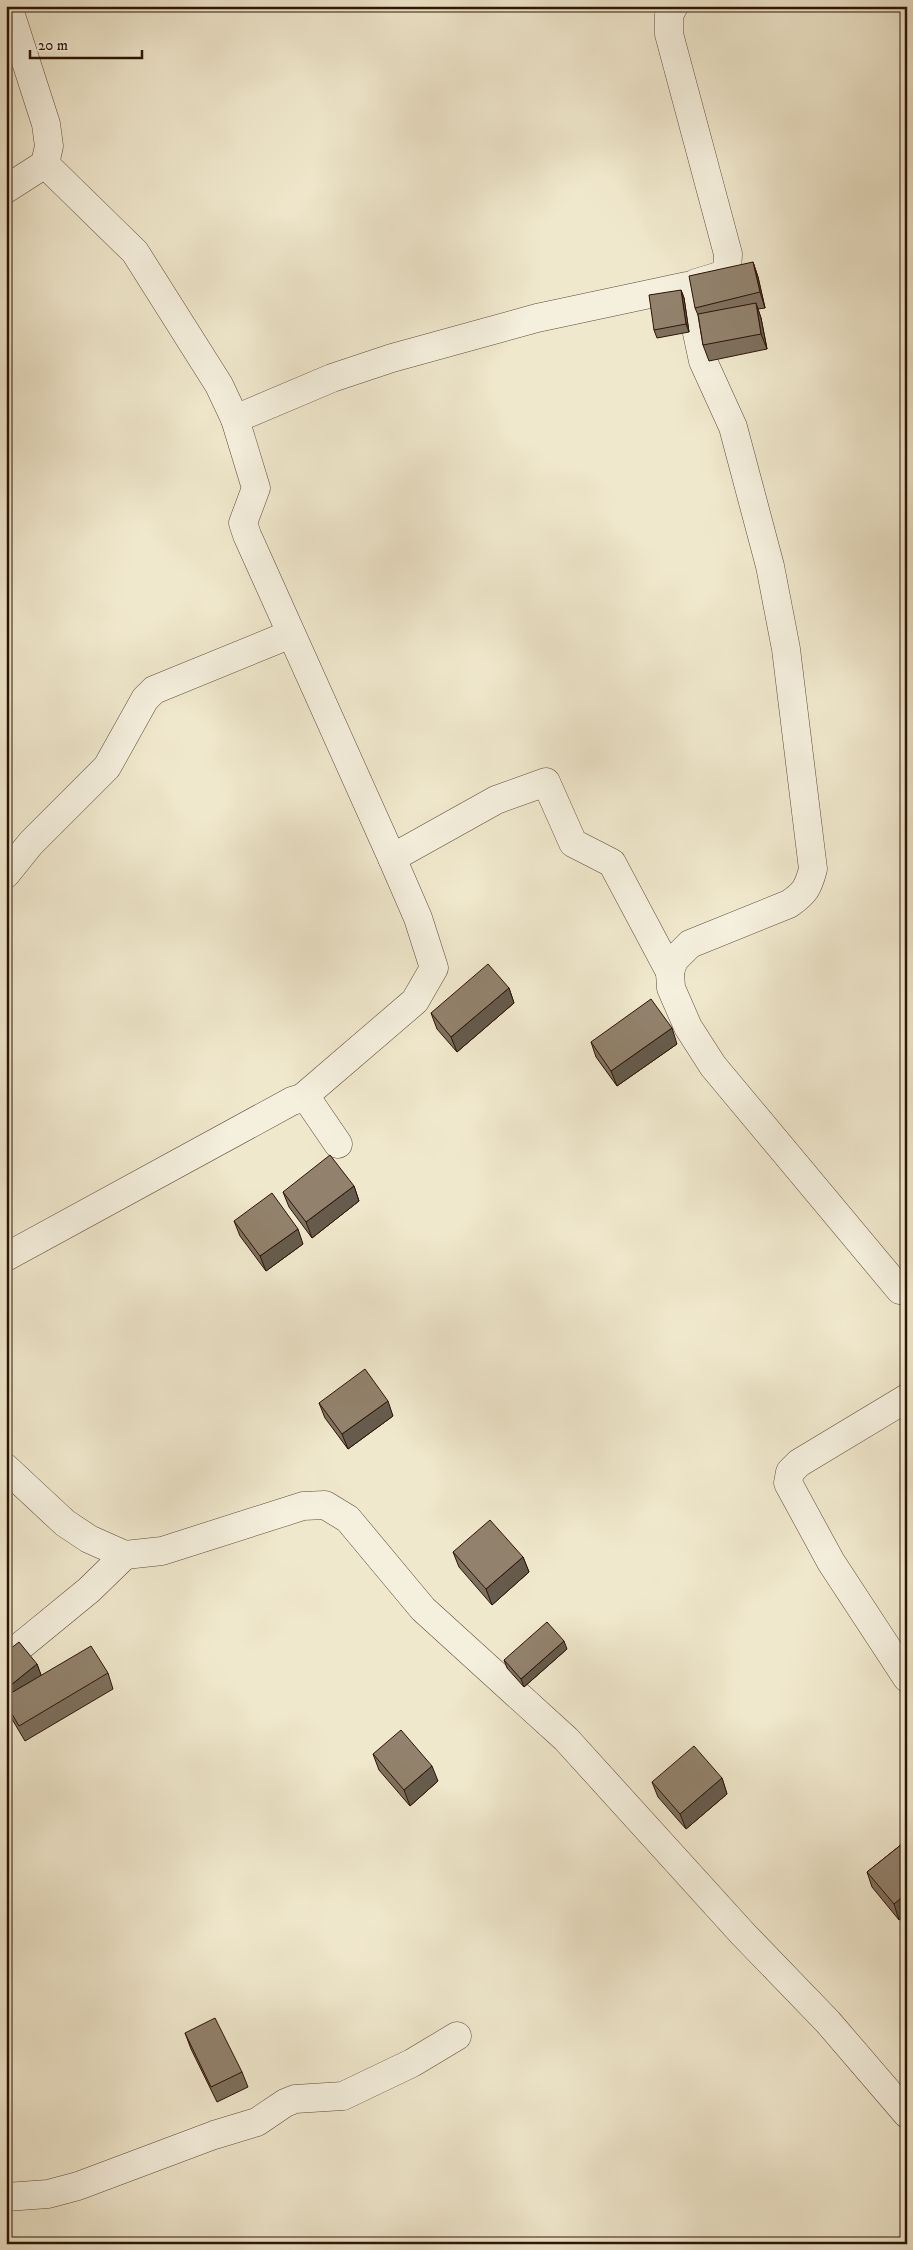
<svg xmlns="http://www.w3.org/2000/svg" width="913" height="2250" viewBox="0 0 913 2250" font-family="'IM FELL DW Pica',serif">
  <rect width="100%" height="100%" fill="#f0e8cd"/>
  <filter id="stains"><feTurbulence type="fractalNoise" baseFrequency=".004" numOctaves="4"/><feColorMatrix values="0 0 0 0 .2 0 0 0 0 .09 0 0 0 0 .02 0 0 0 .5 -.17"/></filter>
  <radialGradient id="worn" r=".72"><stop offset=".6" stop-color="#630" stop-opacity="0"/><stop offset="1" stop-color="#630" stop-opacity=".3"/></radialGradient>
  <g fill="none" stroke-linecap="round" stroke-linejoin="round">
    <defs>
      <g id="minor">
        <path d="M674,6L669,15V34L728,254L727,271L719,276L696,283"/>
        <path d="M45,164L135,252L219,385L235,419L256,488L243,523L247,535L392,858L418,918L434,968L415,1001L302,1098"/>
        <path d="M6,189L45,164L49,146L46,124L8,6"/>
        <path d="M235,419L332,378L392,358L537,318L687,286L703,361L733,427L770,566L786,649L813,869C808,888 805,893 789,904L690,944L674,960L670,972L671,988L688,1027L713,1066L900,1290"/>
        <path d="M392,858L496,800L546,782L573,843L612,863L670,972"/>
        <path d="M6,874L31,843L107,767L145,699L154,690L291,634"/>
        <path d="M6,1257L292,1101L302,1098L310,1103L338,1144"/>
        <path d="M907,1398L799,1463L790,1472L788,1483L831,1562L907,1678"/>
        <path d="M6,1468L65,1523L89,1539L125,1555L162,1551L303,1506L325,1505L348,1519L423,1609L566,1739L743,1934L828,2022L907,2114"/>
        <path d="M6,1658L89,1590L125,1555"/>
        <path d="M6,2197L48,2194L78,2186L214,2135L257,2122L285,2103L295,2099L343,2096L412,2063L457,2036"/>
      </g>
    </defs>
    <use href="#minor" stroke="#5d4938" stroke-width="29"/>
    <use href="#minor" stroke="#f5f0de" stroke-width="28"/>
  </g>
  <g fill="#7e705e" stroke="#2c1406">
    <path d="M753,262L758,277L765,308L758,309L761,318L767,349L709,361L703,345L698,315L695,308Z"/>
    <path d="M681,290L684,298L689,332L657,338L654,330Z"/>
    <path d="M509,988L514,1003L457,1052L437,1029L431,1013Z"/>
    <path d="M591,1042L677,1044L617,1086L596,1057Z"/>
    <path d="M354,1186L359,1201L312,1238L289,1207L283,1192Z"/>
    <path d="M234,1221L303,1244L266,1271L240,1236Z"/>
    <path d="M319,1403L393,1416L348,1449L325,1418Z"/>
    <path d="M453,1552L523,1557L529,1572L492,1605L459,1567Z"/>
    <path d="M567,1649L524,1687L507,1668L504,1660Z"/>
    <path d="M6,1652L37,1664L41,1676L108,1673L113,1689L25,1741L6,1709Z"/>
    <path d="M373,1754L438,1781L410,1806L379,1770Z"/>
    <path d="M722,1778L727,1794L686,1829L658,1797L652,1782Z"/>
    <path d="M907,1840V1914L899,1920L872,1887L867,1872Z"/>
    <path d="M185,2033L242,2072L248,2087L217,2102L191,2049Z"/>
  </g>
  <g fill="#665b4c" stroke="#2c1406">
    <path d="M753,262L758,277L765,308L760,292Z"/>
    <path d="M681,290L684,298L689,332L686,324Z"/>
    <path d="M756,303L761,318L767,349L761,334Z"/>
    <path d="M509,988L514,1003L457,1052L451,1037Z"/>
    <path d="M672,1028L677,1044L617,1086L611,1071Z"/>
    <path d="M354,1186L359,1201L312,1238L306,1222Z"/>
    <path d="M298,1229L303,1244L266,1271L260,1256Z"/>
    <path d="M388,1401L393,1416L348,1449L342,1434Z"/>
    <path d="M523,1557L529,1572L492,1605L486,1589Z"/>
    <path d="M564,1641L567,1649L524,1687L521,1679Z"/>
    <path d="M37,1664L43,1680L6,1704V1689Z"/>
    <path d="M432,1766L438,1781L410,1806L404,1790Z"/>
    <path d="M722,1778L727,1794L686,1829L680,1814Z"/>
    <path d="M907,1883V1914L899,1920L894,1904L901,1888Z"/>
  </g>
  <g fill="#92826d" stroke="#2c1406">
    <path d="M753,262L760,292L695,308L689,276Z"/>
    <path d="M681,290L686,324L654,330L649,295Z"/>
    <path d="M756,303L761,334L703,345L698,314Z"/>
    <path d="M488,964L509,988L451,1037L431,1013Z"/>
    <path d="M651,999L672,1028L611,1071L591,1042Z"/>
    <path d="M330,1155L354,1186L306,1222L283,1192Z"/>
    <path d="M272,1193L298,1229L260,1256L234,1221Z"/>
    <path d="M365,1369L388,1401L342,1434L319,1403Z"/>
    <path d="M490,1520L523,1557L486,1589L453,1552Z"/>
    <path d="M547,1622L564,1641L521,1679L504,1660Z"/>
    <path d="M19,1642L37,1664L6,1689V1652Z"/>
    <path d="M91,1646L108,1673L19,1726L6,1704V1696Z"/>
    <path d="M401,1730L432,1766L404,1790L373,1754Z"/>
    <path d="M694,1746L722,1778L680,1814L652,1782Z"/>
    <path d="M907,1840V1883L901,1888L906,1894L894,1904L867,1872Z"/>
    <path d="M215,2018L242,2072L211,2087L185,2033Z"/>
  </g>
  <rect width="913" height="2250" fill="none" stroke="#f0e8cd" stroke-width="25"/>
  <rect x="8" y="8" width="898" height="2235" fill="none" stroke="#2c1406" stroke-width="2.5"/>
  <rect x="12" y="12" width="888" height="2225" fill="none" stroke="#2c1406"/>
  <path d="M30 50v8h112v-8" fill="none" stroke="#2c1406" stroke-width="2.5"/>
  <text x="38" y="50" font-size="15" fill="#2c1406" stroke="#f5f0de" stroke-width="4" paint-order="stroke">20 m</text>
  <rect width="100%" height="100%" filter="url(#stains)"/>
  <rect width="100%" height="100%" fill="url(#worn)"/>
</svg>
